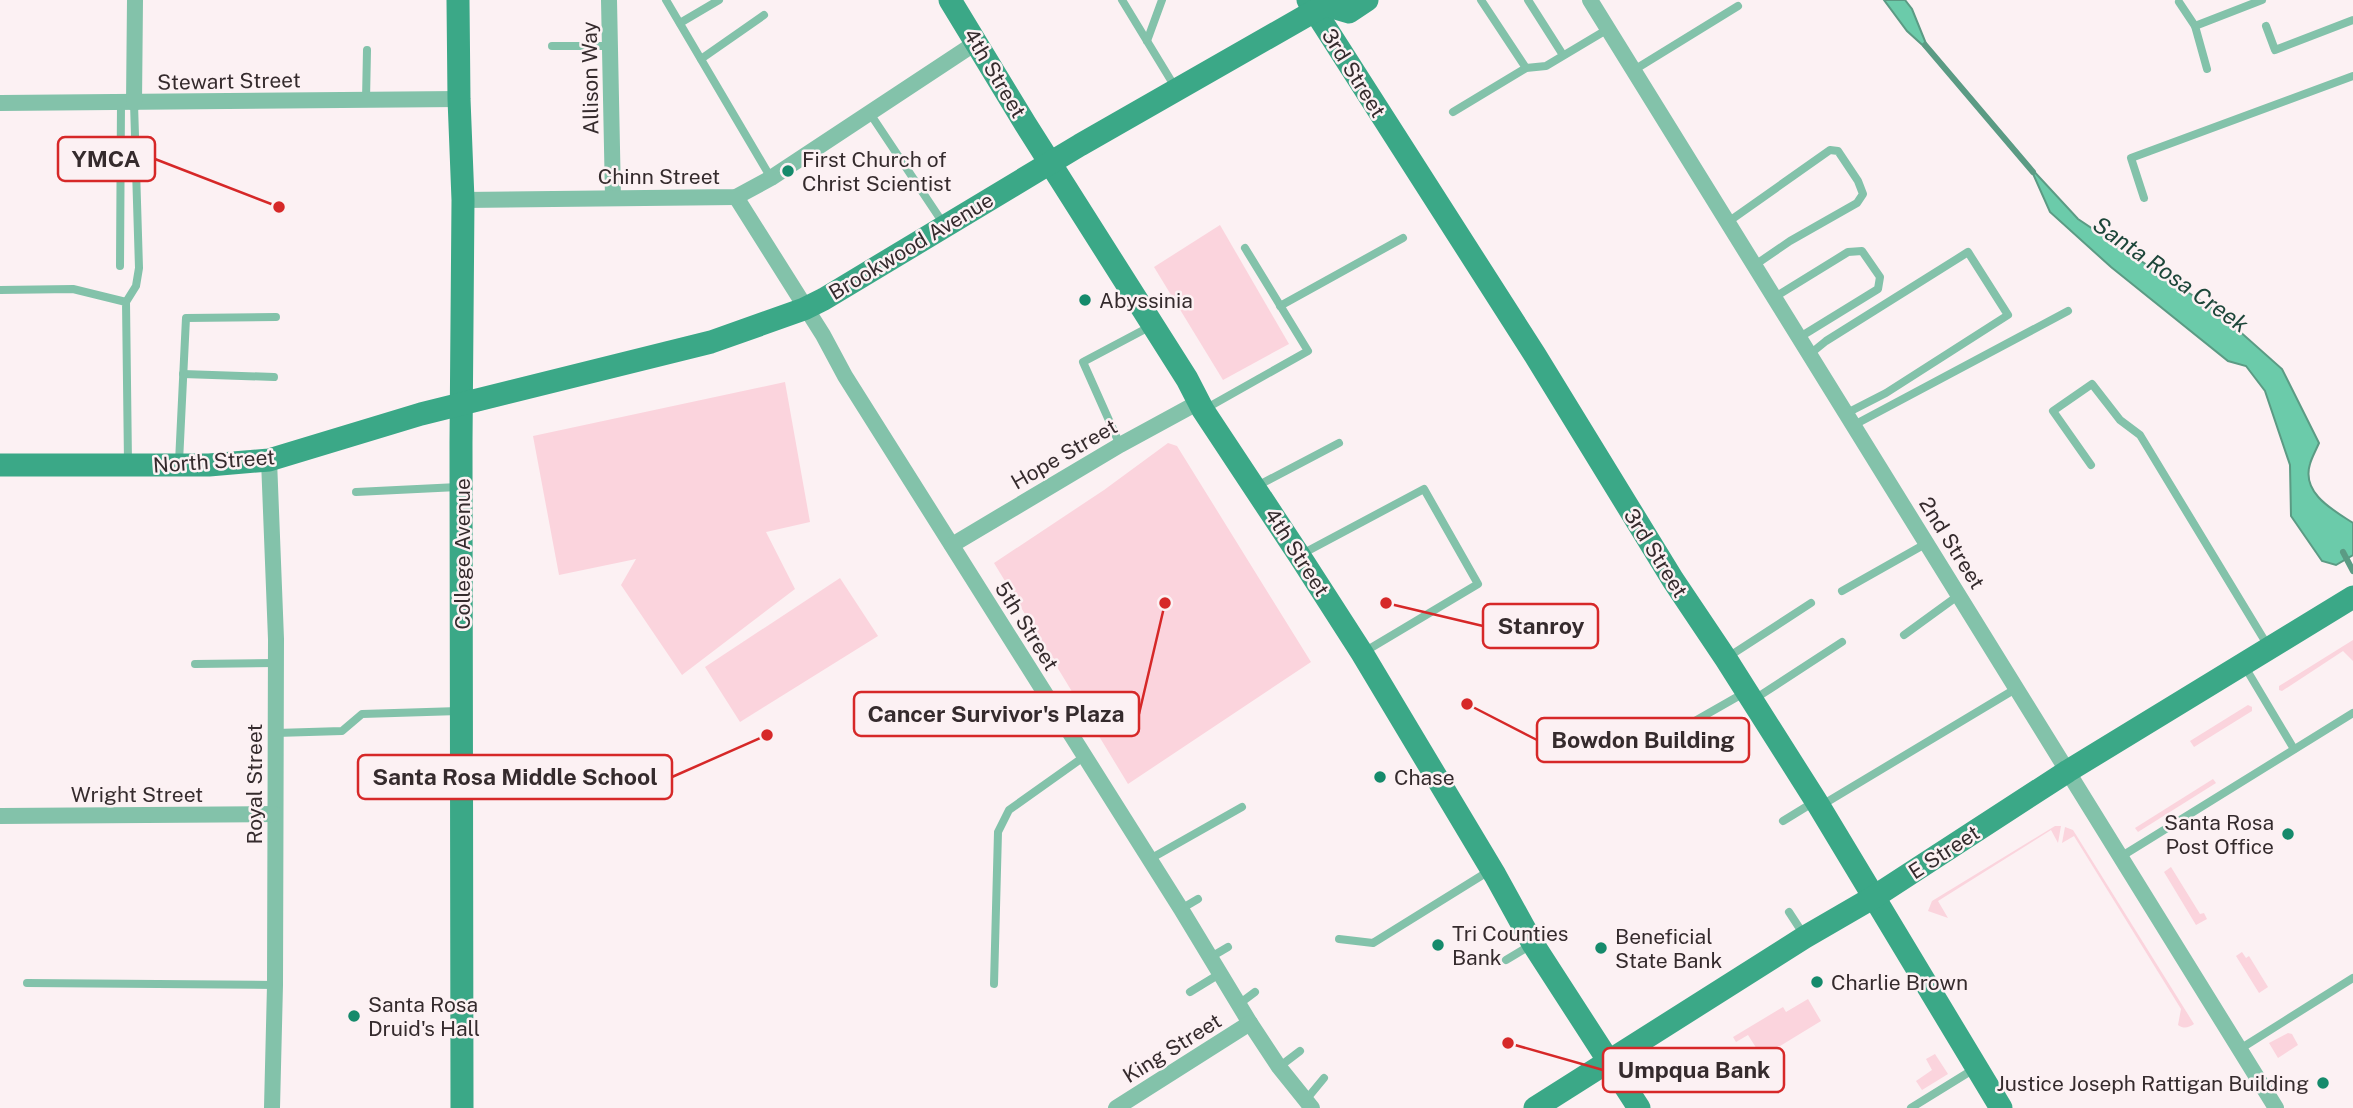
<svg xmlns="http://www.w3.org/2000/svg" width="2353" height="1108" viewBox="0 0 2353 1108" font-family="'Public Sans',sans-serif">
  <rect width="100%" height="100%" fill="#fcf1f3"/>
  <g fill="#fbd4dd">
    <path d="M1220,225L1289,344L1223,380L1154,267Z"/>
    <path d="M785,382L810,522L766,532L795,589L682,675L621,585L636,559L559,575L533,436Z"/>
    <path d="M1168,443L1177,446L1311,662L1128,784L994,563L1104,490Z"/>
    <path d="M840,578L878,636L740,722L705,667Z"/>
    <path d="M2353,640V661L2343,651L2282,691L2279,690V686Z"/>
    <path d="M2248,705L2252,707V711L2194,747L2190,741Z"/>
    <path d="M2213,779L2216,783L2138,832L2135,828Z"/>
    <path d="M2055,826H2061L2058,843L2051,830L1938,901L1948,918L1928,911L1932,901Z"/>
    <path d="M2065,827L2073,830L2194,1024C2188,1028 2184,1029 2178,1025L2181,1009L2074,836L2062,843Z"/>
    <path d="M2171,867L2200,914L2204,913L2207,919L2196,925L2164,872Z"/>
    <path d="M2242,952L2246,958L2249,956L2268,987L2259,993L2236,956Z"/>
    <path d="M1808,999L1821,1021L1762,1057L1748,1035L1736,1042L1733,1037L1783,1007L1786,1012Z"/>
    <path d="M2288,1033L2292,1034L2298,1045L2278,1058L2269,1043Z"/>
    <path d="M1935,1054L1948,1074L1922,1090L1916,1081L1932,1070L1926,1059Z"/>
  </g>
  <g fill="#6bcbaa" stroke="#5b9b84" stroke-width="2">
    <path d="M1884,0H1905L1912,9L1929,51L1907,31Z"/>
    <path d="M2030,167L2078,219L2219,313L2282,369L2319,443C2316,450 2312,457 2310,464C2301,493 2333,510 2353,523V555L2336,565L2322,561L2291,516L2290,465L2265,391L2246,366L2228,361L2111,267L2050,212Z"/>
  </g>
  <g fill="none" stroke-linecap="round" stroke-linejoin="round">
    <g stroke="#5b9b84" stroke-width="6">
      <path d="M1925,45L2033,172"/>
      <path d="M2343,552L2353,571"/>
    </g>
    <g stroke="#83c2aa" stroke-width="8">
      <path d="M666,0L771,178"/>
      <path d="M1122,0L1175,87"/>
      <path d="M1481,0L1526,68"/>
      <path d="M1528,0L1563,55"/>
      <path d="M2179,2L2195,26"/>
      <path d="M680,23L719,0"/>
      <path d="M2266,26L2275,50L2353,20"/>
      <path d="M1147,41L1162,0"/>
      <path d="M552,46H610"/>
      <path d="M701,59L764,15"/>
      <path d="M2207,69L2195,26L2262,0"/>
      <path d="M1634,70L1738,6"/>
      <path d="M366,100L367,50"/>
      <path d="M869,112L943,223"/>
      <path d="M1453,112L1526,68L1546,66L1608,29"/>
      <path d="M2144,198L2131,158L2353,76"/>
      <path d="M1728,222L1830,150L1838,151L1858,181L1863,194L1857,203L1790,241L1755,265"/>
      <path d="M120,266L121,103"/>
      <path d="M0,290L73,289L126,302L128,463"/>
      <path d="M1775,297L1848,252L1862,251L1880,277L1878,289L1800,337"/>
      <path d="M126,302L136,286L139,268L134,103"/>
      <path d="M1280,306L1403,238"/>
      <path d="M1810,354L1826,341L1968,252L2008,315L1886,393L1847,413"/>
      <path d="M183,374L274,377"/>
      <path d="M1205,409L1308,351L1245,248"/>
      <path d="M1854,425L2068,311"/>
      <path d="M1120,445L1083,362L1151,326"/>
      <path d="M179,462L186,318L276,317"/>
      <path d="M2091,465L2053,411L2092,384L2120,420L2140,435L2268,646"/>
      <path d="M1257,486L1339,443"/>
      <path d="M356,492L458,487"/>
      <path d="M1302,554L1424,489L1478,584L1364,652"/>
      <path d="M1842,591L1927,543"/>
      <path d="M1904,635L1959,595"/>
      <path d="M1728,657L1811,603"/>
      <path d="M195,664L275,663"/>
      <path d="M2245,667L2294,749"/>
      <path d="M1753,700L1842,642"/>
      <path d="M1621,728L1637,754L1744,693"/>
      <path d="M276,733L342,731L362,714L459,711"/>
      <path d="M1822,805L2017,688"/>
      <path d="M1783,821L1814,802"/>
      <path d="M2122,856L2353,713"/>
      <path d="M1150,859L1242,807"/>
      <path d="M1181,909L1198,899"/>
      <path d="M1789,912L1804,935"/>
      <path d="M1339,939L1373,943L1489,871"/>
      <path d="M1211,957L1228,947"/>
      <path d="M1506,960L1531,945"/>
      <path d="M27,983L275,985"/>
      <path d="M994,984L998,832L1009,810L1085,756"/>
      <path d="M1190,992L1221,973"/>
      <path d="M1239,1004L1255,992"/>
      <path d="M2240,1049L2353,978"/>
      <path d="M1279,1067L1300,1051"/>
      <path d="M1305,1101L1324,1078"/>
      <path d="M1911,1108L1974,1069"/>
    </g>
    <g stroke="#83c2aa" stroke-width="16">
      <path d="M609,0L613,197"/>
      <path d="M1590,0L2276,1108"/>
      <path d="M0,103L459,99"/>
      <path d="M134,103L135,0"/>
      <path d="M736,197L823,335L845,376L1181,909L1250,1023L1279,1067L1312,1108"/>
      <path d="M463,200L736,197L771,178L977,42"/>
      <path d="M269,460L276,639L275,985L272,1108"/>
      <path d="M952,545L1120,445L1199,402"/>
      <path d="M0,816L274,814"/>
      <path d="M1116,1108L1250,1023"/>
    </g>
    <g stroke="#3ba887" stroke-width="23">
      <path d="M458,0L459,99L463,200L461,443L462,1108"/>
      <path d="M950,0L1026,125L1187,379L1203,410L1299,555L1362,653L1495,875L1533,944L1639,1108"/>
      <path d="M1308,0L1535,355L1673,580L1726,659L1816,801L2001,1108"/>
      <path d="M0,465H209L269,460L421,414L711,342L804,309L824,299L1080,145L1325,5L1349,12L1367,0"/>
      <path d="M1535,1108L1805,937L1874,897L2068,771L2353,597"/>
    </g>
  </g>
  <g fill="#158a6b" stroke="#fcf1f3" stroke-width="2.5">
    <circle cx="788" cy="171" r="7"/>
    <circle cx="1085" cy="300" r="7"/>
    <circle cx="1380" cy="777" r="7"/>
    <circle cx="2288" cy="834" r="7"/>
    <circle cx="1438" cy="945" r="7"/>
    <circle cx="1601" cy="948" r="7"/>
    <circle cx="1817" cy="982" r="7"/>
    <circle cx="354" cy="1016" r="7"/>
    <circle cx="2323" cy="1083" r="7"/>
  </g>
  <g text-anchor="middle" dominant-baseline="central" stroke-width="5" stroke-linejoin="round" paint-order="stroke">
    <g font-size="21" fill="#352b2d" stroke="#fcf1f3">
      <text transform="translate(995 73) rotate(59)">4th Street</text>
      <text transform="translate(1354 73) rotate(58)">3rd Street</text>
      <text transform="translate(590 78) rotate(-91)">Allison Way</text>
      <text transform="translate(229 81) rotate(-1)">Stewart Street</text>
      <text x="659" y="176">Chinn Street</text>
      <text transform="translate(911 246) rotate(-31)">Brookwood Avenue</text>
      <text transform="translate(1064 454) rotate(-30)">Hope Street</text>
      <text transform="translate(214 461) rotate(-4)">North Street</text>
      <text transform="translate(1952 543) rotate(58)">2nd Street</text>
      <text transform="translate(1297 552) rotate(57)">4th Street</text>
      <text transform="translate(1656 553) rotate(58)">3rd Street</text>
      <text transform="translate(462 554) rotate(-90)">College Avenue</text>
      <text transform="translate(1027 626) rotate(58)">5th Street</text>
      <text transform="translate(254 784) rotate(-90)">Royal Street</text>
      <text x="137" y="794">Wright Street</text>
      <text transform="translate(1944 852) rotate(-33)">E Street</text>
      <text transform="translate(1172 1048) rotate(-32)">King Street</text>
    </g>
    <g font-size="21" fill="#352b2d" stroke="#fcf1f3" text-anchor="start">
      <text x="802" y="159">First Church of<tspan x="802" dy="24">Christ Scientist</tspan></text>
      <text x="1099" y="300">Abyssinia</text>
      <text x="1394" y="777">Chase</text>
      <text x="2274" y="822" text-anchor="end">Santa Rosa<tspan x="2274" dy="24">Post Office</tspan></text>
      <text x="1452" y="933">Tri Counties<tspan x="1452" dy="24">Bank</tspan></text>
      <text x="1615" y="936">Beneficial<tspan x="1615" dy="24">State Bank</tspan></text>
      <text x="1831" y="982">Charlie Brown</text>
      <text x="368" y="1004">Santa Rosa<tspan x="368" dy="24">Druid's Hall</tspan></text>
      <text x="2309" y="1083" text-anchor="end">Justice Joseph Rattigan Building</text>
    </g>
    <g font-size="23" font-style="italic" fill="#1c4639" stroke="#fcf1f3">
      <text transform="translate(2171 274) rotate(35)">Santa Rosa Creek</text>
    </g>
  </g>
  <path fill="none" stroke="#d62828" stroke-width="2.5" d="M279 207L155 159M1386 603L1483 626M1165 603L1139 714M1467 704L1537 740M767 735L672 777M1508 1043L1603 1070"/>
  <g fill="#d62828" stroke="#fcf1f3" stroke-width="2.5">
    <circle cx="279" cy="207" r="7"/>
    <circle cx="1386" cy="603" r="7"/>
    <circle cx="1165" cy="603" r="7"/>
    <circle cx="1467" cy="704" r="7"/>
    <circle cx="767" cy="735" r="7"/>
    <circle cx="1508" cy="1043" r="7"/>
  </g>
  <g fill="#fcf1f3" stroke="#d62828" stroke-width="2.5">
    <rect x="58" y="137" width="97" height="44" rx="7"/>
    <rect x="1483" y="604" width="115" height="44" rx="7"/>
    <rect x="854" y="692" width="285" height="44" rx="7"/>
    <rect x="1537" y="718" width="212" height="44" rx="7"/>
    <rect x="358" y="755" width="314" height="44" rx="7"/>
    <rect x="1603" y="1048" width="181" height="44" rx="7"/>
  </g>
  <g font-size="23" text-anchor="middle" font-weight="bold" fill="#352b2d">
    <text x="106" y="167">YMCA</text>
    <text x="1541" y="634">Stanroy</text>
    <text x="996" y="722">Cancer Survivor's Plaza</text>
    <text x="1643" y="748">Bowdon Building</text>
    <text x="515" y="785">Santa Rosa Middle School</text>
    <text x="1694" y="1078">Umpqua Bank</text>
  </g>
</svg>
